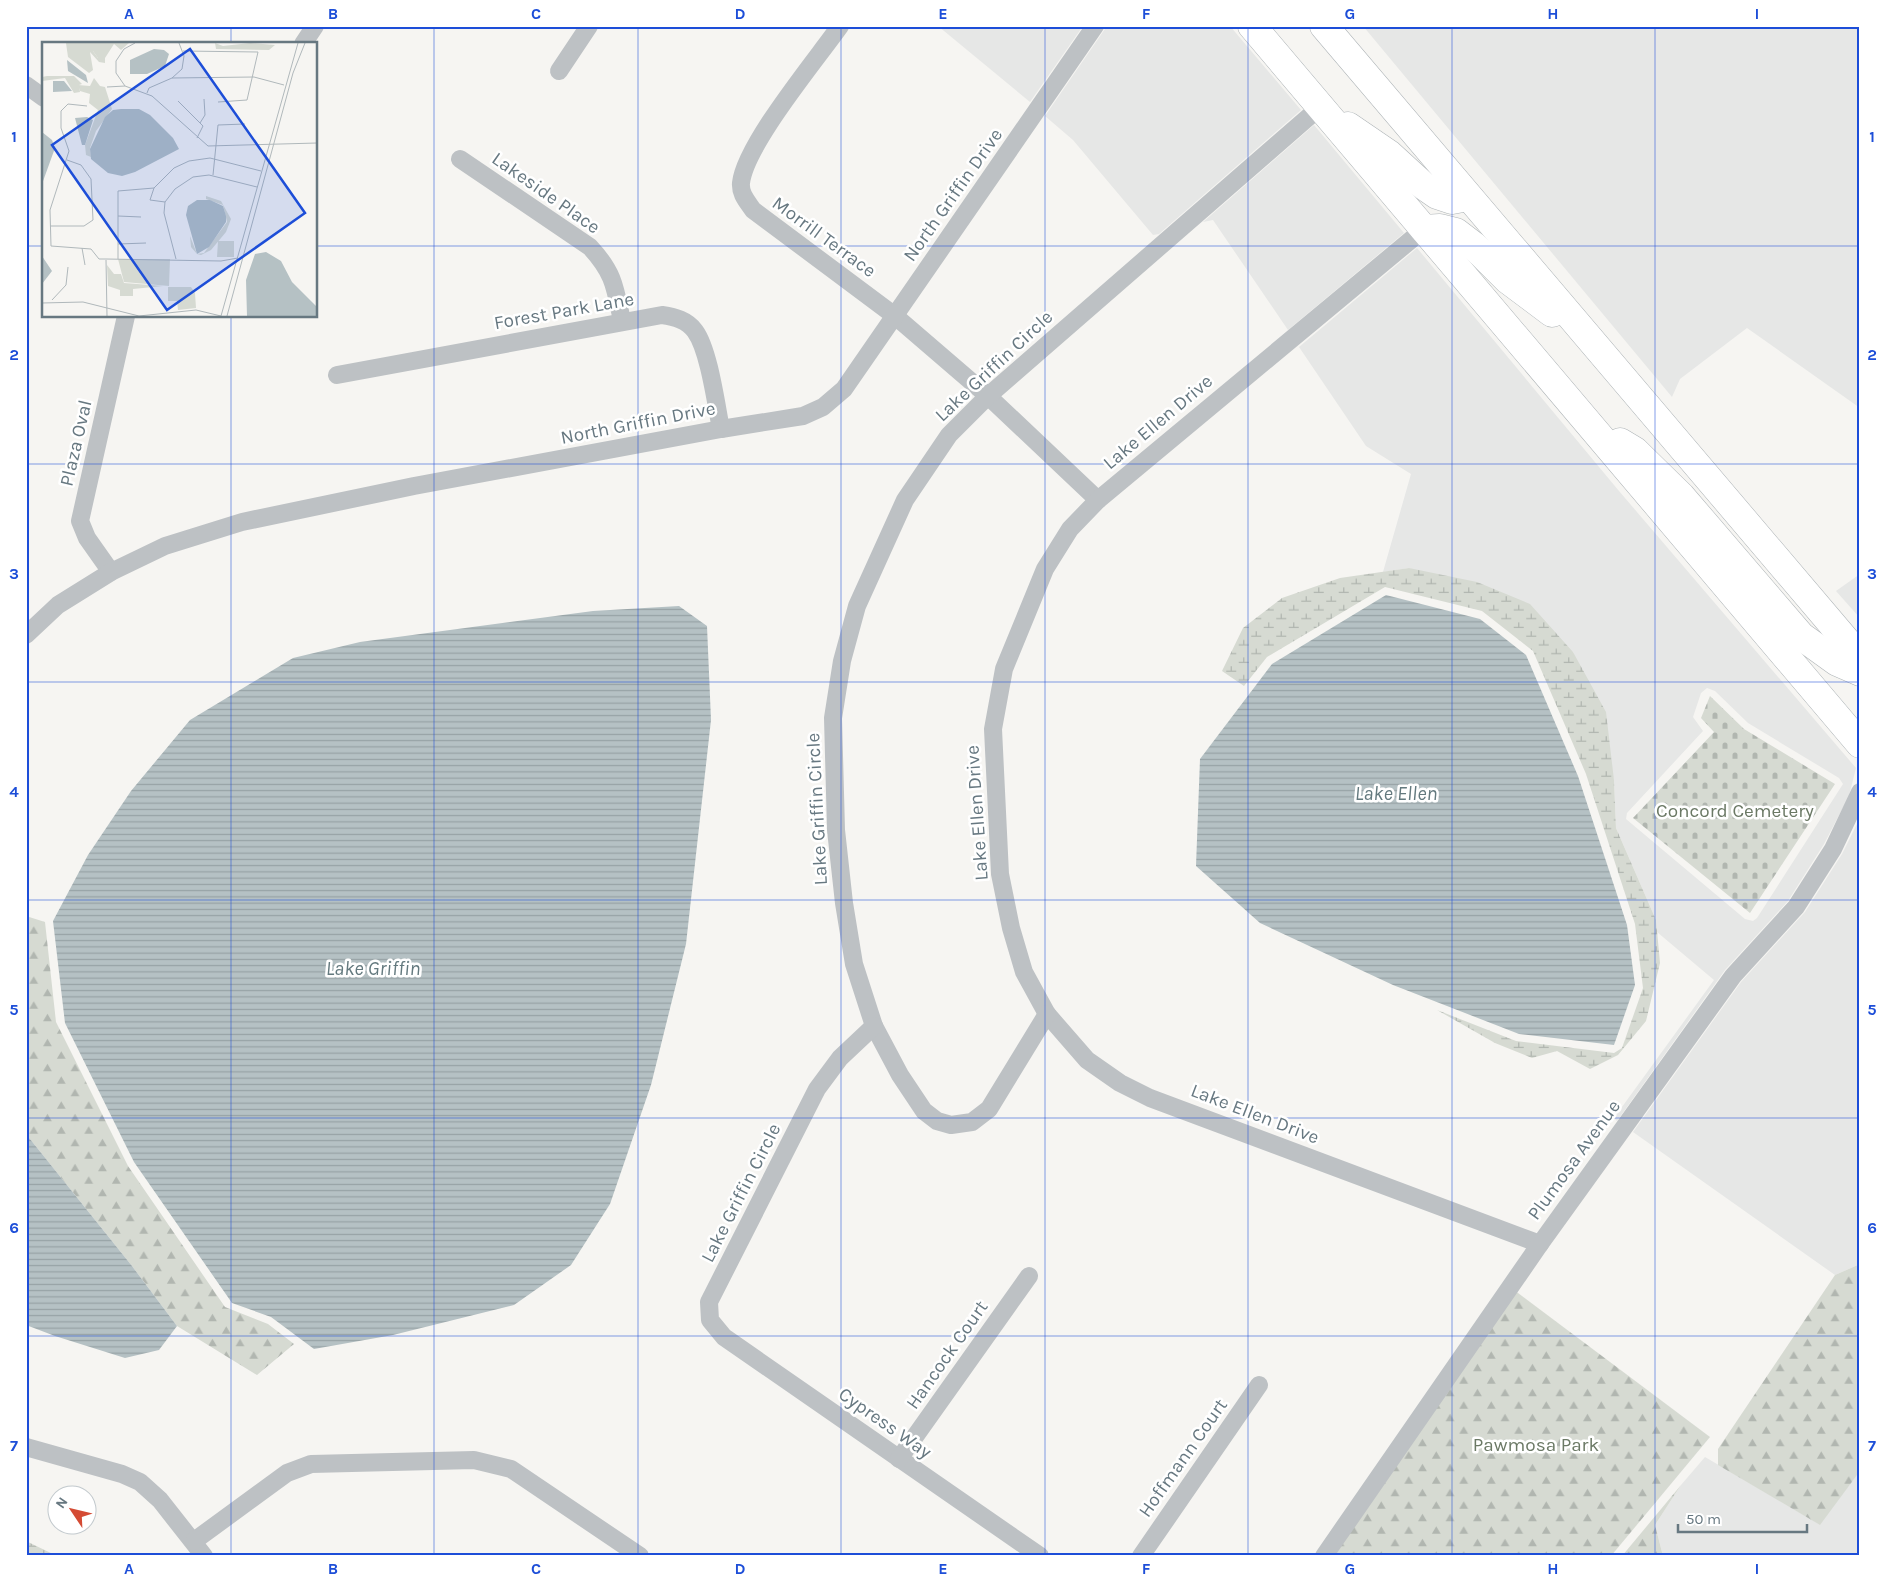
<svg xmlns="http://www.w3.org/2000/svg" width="1886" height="1582" viewBox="0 0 1886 1582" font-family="Karla,sans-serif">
  <defs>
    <pattern id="forest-firs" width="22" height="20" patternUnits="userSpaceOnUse" patternTransform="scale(1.25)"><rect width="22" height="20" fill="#d6dad2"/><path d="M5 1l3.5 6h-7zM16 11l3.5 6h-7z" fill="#b1b6b0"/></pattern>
    <pattern id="wetland-marsh" width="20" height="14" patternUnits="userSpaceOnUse" patternTransform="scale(1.25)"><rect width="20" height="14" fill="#d6dad2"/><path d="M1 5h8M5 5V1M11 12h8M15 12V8" fill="none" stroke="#b1b6b0"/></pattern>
    <pattern id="cemetery-stones" width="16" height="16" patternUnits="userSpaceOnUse" patternTransform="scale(1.25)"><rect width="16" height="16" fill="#d6dad2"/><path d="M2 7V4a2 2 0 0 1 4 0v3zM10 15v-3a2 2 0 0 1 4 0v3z" fill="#b1b6b0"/></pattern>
    <pattern id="water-rules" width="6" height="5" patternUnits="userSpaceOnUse" patternTransform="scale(1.25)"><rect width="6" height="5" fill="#b5c1c4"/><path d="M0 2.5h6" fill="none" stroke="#97a2a5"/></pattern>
  </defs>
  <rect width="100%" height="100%" fill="#f6f5f2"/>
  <g fill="#e6e7e6" fill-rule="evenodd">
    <path d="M938,26H1083L1030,102Z"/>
    <path d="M1107,26H1230L1301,110L1159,234L1153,235L1073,140L1045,116Z"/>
    <path d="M1363,26H1860V408L1747,328L1680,379L1672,397Z"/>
    <path d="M1314,125L1404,233L1288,330L1213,220L1203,222Z"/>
    <path d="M1417,248L1619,491L1856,768L1849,796L1824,844L1788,901L1725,970L1617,1121L1614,1118L1714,980L1657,932L1656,920L1616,828L1614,780L1573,652L1409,568L1383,572L1411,474L1366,446L1299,347ZM1707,688L1715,691L1748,723L1839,778L1843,784L1757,918L1753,921L1745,919L1626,819L1627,813L1703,731L1693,717L1701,693Z"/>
    <path d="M1860,574V618L1836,591Z"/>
    <path d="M1860,818V1264L1835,1275L1633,1132L1741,982L1805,912L1842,854Z"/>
    <path d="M1705,1457L1819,1524L1860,1471V1556H1663L1655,1525L1681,1485Z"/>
  </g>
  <g fill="url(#forest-firs)">
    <path d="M26,916L45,922L56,1022L128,1166L225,1307L268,1324L294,1344L257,1375L177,1326L132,1266L26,1134Z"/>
    <path d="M1860,1264V1471L1820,1525L1718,1465V1449L1835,1275Z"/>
    <path d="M1510,1287L1710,1437L1611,1556H1324Z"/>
    <path d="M1681,1485L1655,1525L1663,1556H1622Z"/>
  </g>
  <g fill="url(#wetland-marsh)">
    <path d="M1409,568L1477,582L1530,604L1573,652L1606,712L1614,780L1616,828L1656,920L1660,963L1646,1021L1618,1055L1590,1069L1557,1051L1532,1058L1495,1043L1437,1010L1516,1041L1614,1053L1622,1048L1643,988L1635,924L1586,774L1533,651L1482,611L1385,587L1267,657L1244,686L1222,671L1243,628L1282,598L1340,578Z"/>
    <path d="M26,1541L57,1556H26Z"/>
  </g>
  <path fill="url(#cemetery-stones)" d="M1710,696L1744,729L1835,784L1750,913L1633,818L1714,732L1701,718Z"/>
  <g fill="url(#water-rules)">
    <path d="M1386,595L1480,619L1526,655L1578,776L1627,925L1635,985L1614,1045L1519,1034L1393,985L1260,923L1196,866L1200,759L1272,664Z"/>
    <path d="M679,606L707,626L711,720L686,944L651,1085L610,1204L571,1265L514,1305L393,1335L314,1349L271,1317L232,1303L134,1162L65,1023L53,921L88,855L131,791L190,720L293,658L360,642L593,611Z"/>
    <path d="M26,1134L132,1266L177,1326L159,1350L125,1358L55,1336L26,1325Z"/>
  </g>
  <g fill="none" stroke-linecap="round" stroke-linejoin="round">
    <defs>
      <g id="primary">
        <path d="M1252,26L1860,744"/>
        <path d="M1324,26L1860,657"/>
        <path d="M1348,126L1389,154L1424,186L1437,195L1452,200L1468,197"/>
        <path d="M1424,229L1440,228L1456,232L1473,245L1508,280L1552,313"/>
        <path d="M1620,442L1635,451L1681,496L1801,636L1837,662L1860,672"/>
      </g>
    </defs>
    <use href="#primary" stroke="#aeb4b7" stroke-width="29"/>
    <g stroke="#bdc1c4" stroke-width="18">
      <path d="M840,26C816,60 745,145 741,183C740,194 747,201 753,210L895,316L988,396L1098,500"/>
      <path d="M303,44L315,26"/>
      <path d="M559,71L589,26"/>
      <path d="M26,85L44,98"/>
      <path d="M460,159L590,247C614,273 615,287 622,321"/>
      <path d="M1424,229L1098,500L1070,529L1045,569L1004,669L993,729L1000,874L1011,928L1024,972L1047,1014L1087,1060L1120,1083L1150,1098L1540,1244"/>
      <path d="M337,375L662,315C675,317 687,320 695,331C709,350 716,404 721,429"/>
      <path d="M111,572L87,538L80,521L126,316"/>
      <path d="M26,635L58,605L111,572L165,546L242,522L414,486L721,429L803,416L823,407L844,389L1095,26"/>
      <path d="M1047,1014L989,1109L972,1122L951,1125L937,1121L924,1111L900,1075L874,1026L854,964L844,903L836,830L833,718L842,661L857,606L905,500L949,435L988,396L1320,107"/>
      <path d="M874,1026L840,1058L817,1089L709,1302L710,1320L724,1337L1040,1556"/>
      <path d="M26,1447L122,1474L140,1482L160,1500L204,1556"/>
      <path d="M899,1459L1029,1276"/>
      <path d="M194,1541L287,1473L311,1464L474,1460L511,1469L640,1556"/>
      <path d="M1141,1556L1259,1385"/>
      <path d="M1324,1556L1540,1244L1733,976L1796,907L1833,849L1860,792"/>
    </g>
    <use href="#primary" stroke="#fff" stroke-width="28"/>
  </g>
  <path fill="none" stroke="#1d4ed8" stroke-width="1" stroke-opacity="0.55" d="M231,26V44M434,26V1556M638,26V1556M841,26V1556M1045,26V1556M1248,26V1556M1452,26V1556M1655,26V1556M26,246H44M316,246H1860M231,316V1556M26,464H1860M26,682H1860M26,900H1860M26,1118H1860M26,1336H1860"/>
  <g text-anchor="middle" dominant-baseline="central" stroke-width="5" stroke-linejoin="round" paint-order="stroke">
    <g font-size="19" fill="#677881" stroke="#fff">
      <text transform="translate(546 193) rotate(35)">Lakeside Place</text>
      <text transform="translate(953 195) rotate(-55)">North Griffin Drive</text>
      <text transform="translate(824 237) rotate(36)">Morrill Terrace</text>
      <text transform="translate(564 311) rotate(-10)">Forest Park Lane</text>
      <text transform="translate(994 366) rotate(-43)">Lake Griffin Circle</text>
      <text transform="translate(1158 422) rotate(-40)">Lake Ellen Drive</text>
      <text transform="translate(638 423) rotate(-11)">North Griffin Drive</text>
      <text transform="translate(76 443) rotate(-77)">Plaza Oval</text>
      <text transform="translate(817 809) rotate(-93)">Lake Griffin Circle</text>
      <text transform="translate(977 813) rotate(-94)">Lake Ellen Drive</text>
      <text transform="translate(1255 1114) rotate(21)">Lake Ellen Drive</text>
      <text transform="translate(1574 1160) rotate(-54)">Plumosa Avenue</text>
      <text transform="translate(741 1193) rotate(-63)">Lake Griffin Circle</text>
      <text transform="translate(947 1355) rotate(-55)">Hancock Court</text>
      <text transform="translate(885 1423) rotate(35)">Cypress Way</text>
      <text transform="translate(1183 1458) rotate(-55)">Hoffmann Court</text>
    </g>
    <g font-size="19" fill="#6b7965" stroke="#fff">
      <text x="1735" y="811">Concord Cemetery</text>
      <text x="1536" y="1445">Pawmosa Park</text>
    </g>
    <g font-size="20" font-style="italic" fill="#63797e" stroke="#fff">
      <text x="1396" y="793">Lake Ellen</text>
      <text x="373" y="968">Lake Griffin</text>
    </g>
  </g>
  <g transform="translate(42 42)">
    <rect width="275" height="275" fill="#f6f5f2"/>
    <path d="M51,1H87L79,8L72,2L63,16H56L51,9ZM173,1L181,4L208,1L233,3L227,8L174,7ZM52,36L58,44L63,45L70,67L54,89L48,106L49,115L44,113L43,103L56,68L47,61L48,52L38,49L36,43L48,44ZM76,217H128L127,244L82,240ZM65,223L72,232H79L82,241L121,244L91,247V254H78V248L66,244ZM149,245L153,251L154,266L136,268L135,259H126V245Z" fill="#d6dad2"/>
    <path d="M24,1H51V9L56,16H63V21L57,20L48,10L51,28L47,31L26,15ZM5,34H32L40,42L37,43L38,50L32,51L23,36L0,39V35ZM164,154L179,159L189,177L184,190L169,208L159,213L155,212L149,205L148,194L155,212L162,211L185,180L181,163L164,157Z" fill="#d6dad2"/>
    <path d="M176,199H192V215H175Z" fill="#d6dad2"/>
    <path d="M112,7L122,8L127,12L123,24L105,32H88V18ZM25,18L44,33L46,41L26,29ZM11,39H22L30,49L11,50ZM79,67H97L108,73L131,96L137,107L93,130L80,134L66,131L49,117L48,107L63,75L71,68ZM45,75L51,78L43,103H40L33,76ZM0,90L10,98L13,106L0,142ZM155,158H168L181,164L184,174V180L167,205L155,212L144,173L146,164ZM224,210L239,219L250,240L275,265V274H205L204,238L213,212ZM0,214L10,229L0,242Z" fill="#b5c1c4"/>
    <path fill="none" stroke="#b0b8bb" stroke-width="1" d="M141,9L216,10L205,58L176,60M130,36L212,35L242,43M83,44L74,31V19L82,7L93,1M65,45L83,44L110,54L166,104L275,101M105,51L107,46L130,36L140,27L142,14L137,1M136,59L161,84L155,96M45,64L26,62L19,69V86L27,109L8,168L9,204L49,207L57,217H64L179,219L196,216M158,81L163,73L162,57M171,133L176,83L203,82M123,160L108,158L112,146L132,126L147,119L168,116L219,129M76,174L99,175M8,184H42L51,178L49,137L39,123L25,118M76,202L104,201M40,206L43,223M76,217V149L112,146M134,217L122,171L123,160L133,147L151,135L167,133L215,145M64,218L65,274M10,258L24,243L26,225M0,261L41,260L97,274L154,268L179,274M179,274L256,1M185,274L251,31L263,1"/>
    <path fill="#1d4ed8" fill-opacity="0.15" stroke="#1d4ed8" stroke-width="2.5" d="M148,7L263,171L125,268L10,103Z"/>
    <rect width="275" height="275" fill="none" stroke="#677881" stroke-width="2.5"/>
  </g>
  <rect width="1886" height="1582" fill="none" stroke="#ffffff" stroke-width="55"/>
  <g transform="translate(72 1510) rotate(305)"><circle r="24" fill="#ffffff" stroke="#c2c9cd"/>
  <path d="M0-4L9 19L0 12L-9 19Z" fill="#d44b34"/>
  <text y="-8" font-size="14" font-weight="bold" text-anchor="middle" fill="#677881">N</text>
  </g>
  <path d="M1678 1524v8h129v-8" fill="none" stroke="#677881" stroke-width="2.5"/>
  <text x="1686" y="1524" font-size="15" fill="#677881" stroke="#ffffff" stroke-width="4" paint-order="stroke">50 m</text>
  <rect x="28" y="28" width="1830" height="1526" fill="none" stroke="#1d4ed8" stroke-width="2"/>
  <g font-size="16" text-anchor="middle" font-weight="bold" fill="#1d4ed8">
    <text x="129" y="19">A</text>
    <text x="333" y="19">B</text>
    <text x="536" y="19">C</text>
    <text x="740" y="19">D</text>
    <text x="943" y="19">E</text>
    <text x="1146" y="19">F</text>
    <text x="1350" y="19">G</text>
    <text x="1553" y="19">H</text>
    <text x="1757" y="19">I</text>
    <text x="14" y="142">1</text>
    <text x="1872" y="142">1</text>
    <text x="14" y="360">2</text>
    <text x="1872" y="360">2</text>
    <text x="14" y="579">3</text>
    <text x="1872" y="579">3</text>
    <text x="14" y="797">4</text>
    <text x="1872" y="797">4</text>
    <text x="14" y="1015">5</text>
    <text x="1872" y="1015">5</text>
    <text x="14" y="1233">6</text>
    <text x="1872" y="1233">6</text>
    <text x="14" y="1451">7</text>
    <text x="1872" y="1451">7</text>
    <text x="129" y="1574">A</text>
    <text x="333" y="1574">B</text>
    <text x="536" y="1574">C</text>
    <text x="740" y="1574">D</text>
    <text x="943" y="1574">E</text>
    <text x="1146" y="1574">F</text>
    <text x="1350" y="1574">G</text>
    <text x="1553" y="1574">H</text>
    <text x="1757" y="1574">I</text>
  </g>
</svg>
